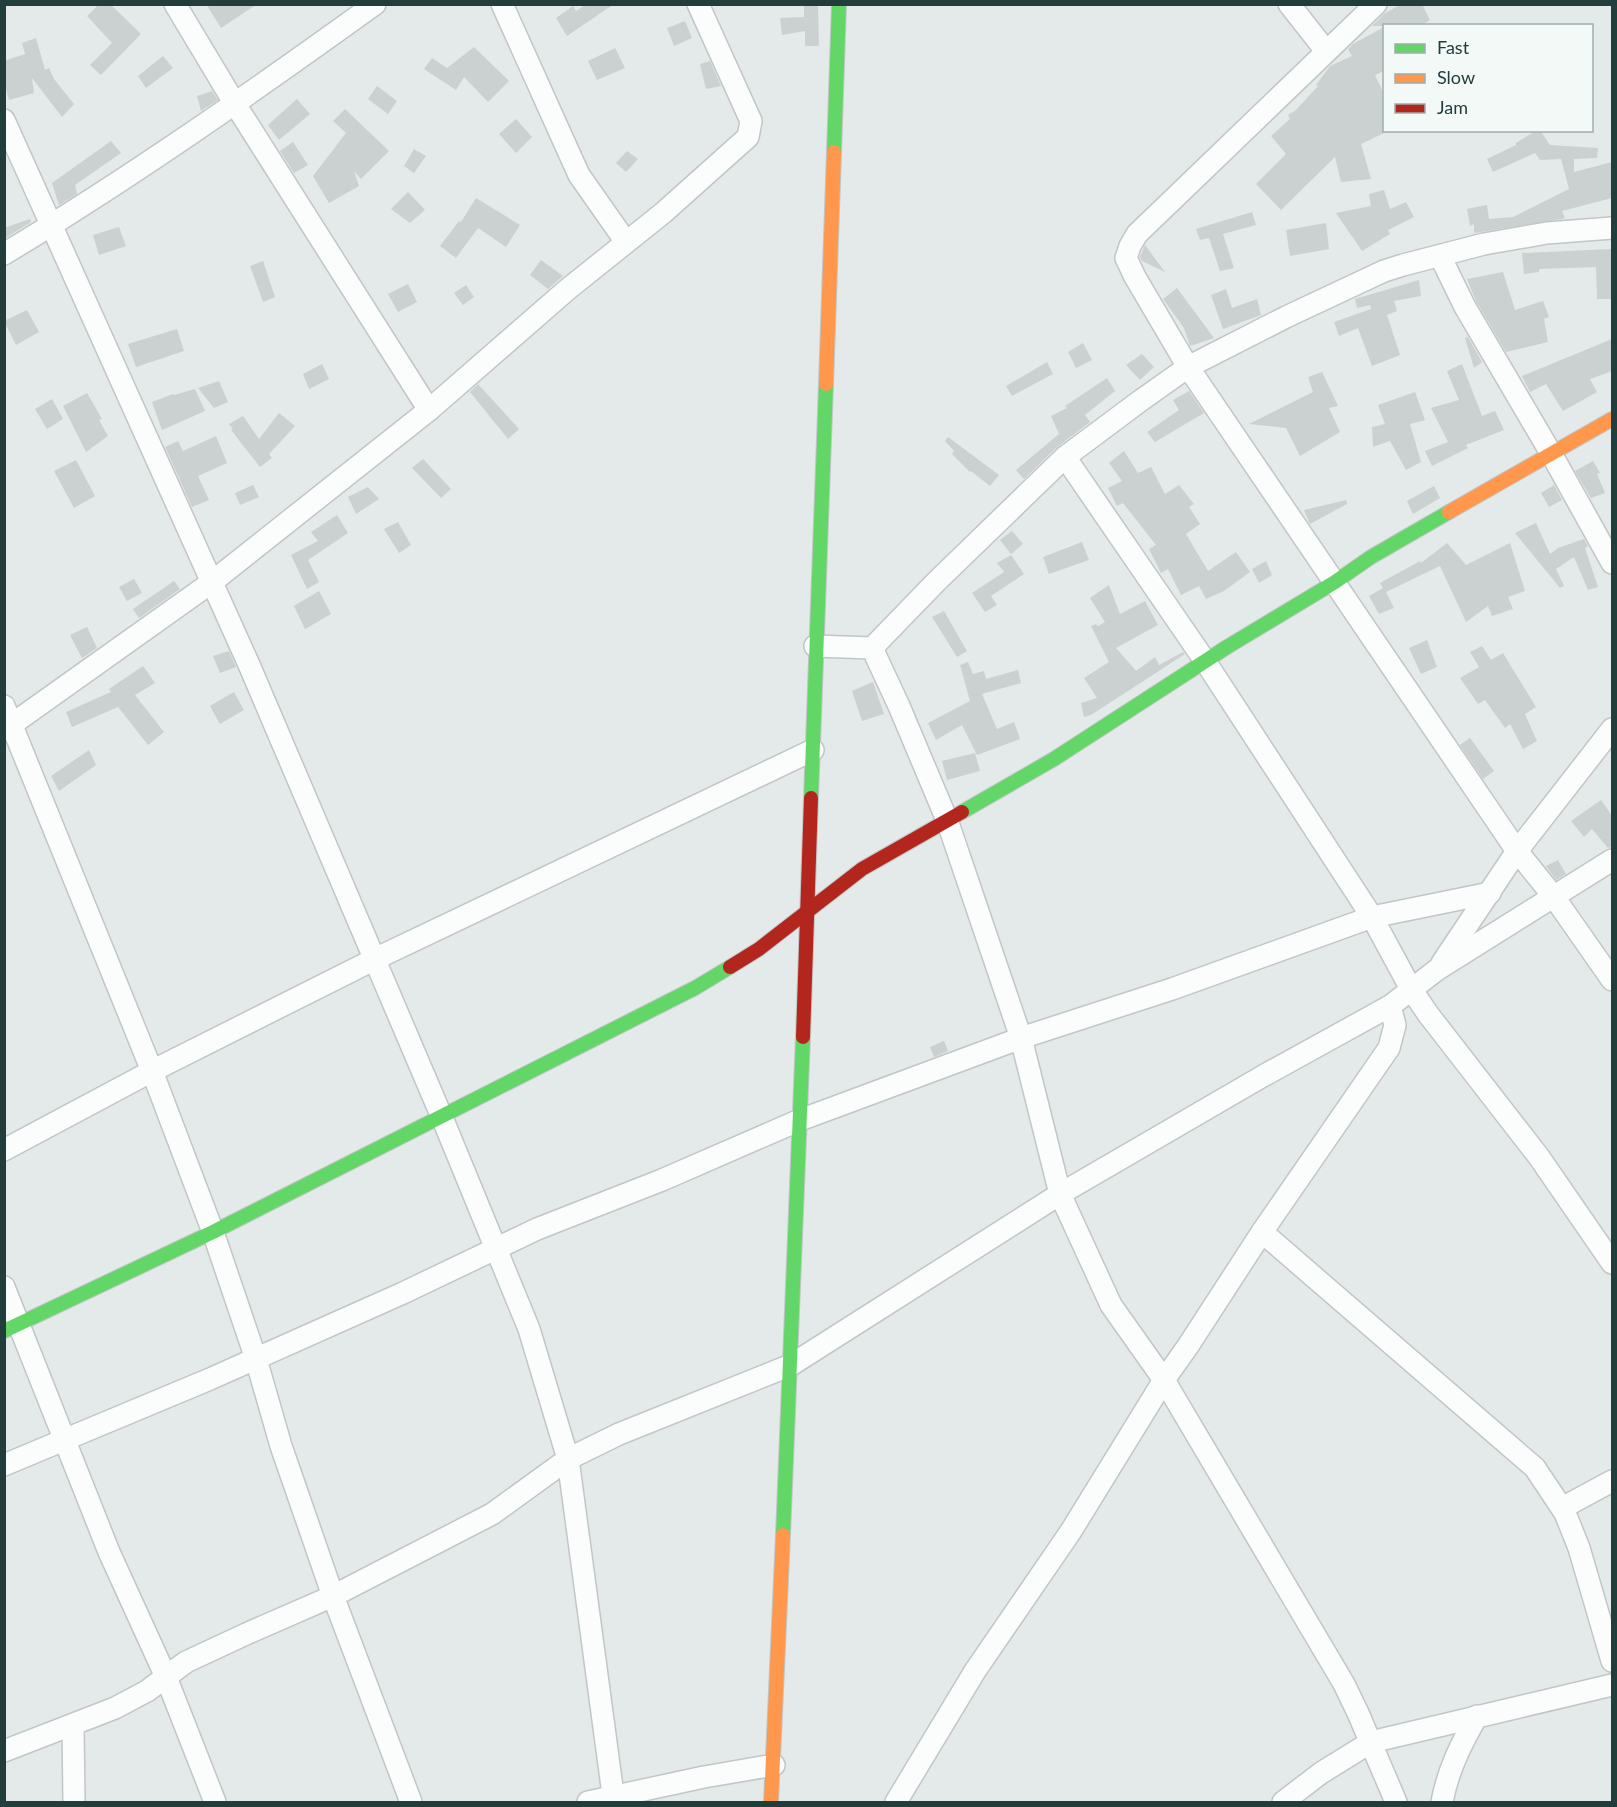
<svg xmlns="http://www.w3.org/2000/svg" width="1617" height="1807" viewBox="0 0 1617 1807" font-family="Lato,sans-serif">
  <rect width="100%" height="100%" fill="#e4e9e9"/>
  <g fill="#cbd1d0">
    <path d="M99,4H110L141,34L101,75L90,65L112,43L87,16Z"/>
    <path d="M206,4H257L221,28Z"/>
    <path d="M587,4H614L567,36L556,18L573,6L576,11Z"/>
    <path d="M1401,4H1422L1430,20L1421,26H1372L1384,14Z"/>
    <path d="M804,6H818L819,46H805V31L782,35L780,18L804,17Z"/>
    <path d="M685,21L692,38L674,46L667,28Z"/>
    <path d="M1384,27V71L1375,75L1384,94V133L1361,144L1371,179L1341,182L1335,157L1281,210L1256,184L1286,154L1271,136L1290,119L1288,115L1296,110L1318,86L1316,85L1330,66L1352,56L1348,49L1353,44Z"/>
    <path d="M36,38L45,70L49,68L54,79L74,104L62,117L32,78L34,93L9,100L4,82V61L25,54L22,43Z"/>
    <path d="M474,47L509,81L488,102L464,77L456,90L424,69L432,58L447,68Z"/>
    <path d="M615,48L625,68L597,80L588,61Z"/>
    <path d="M163,56L173,68L146,88L138,76Z"/>
    <path d="M710,61L721,86L706,89L700,64Z"/>
    <path d="M377,86L397,101L388,114L368,99Z"/>
    <path d="M212,91L218,100L201,111L197,96Z"/>
    <path d="M297,99L310,114L279,140L268,125Z"/>
    <path d="M345,109L389,151L361,179L354,171L359,186L329,203L313,176L346,133L333,121Z"/>
    <path d="M516,119L532,137L516,153L499,134Z"/>
    <path d="M1537,130H1540L1550,145L1598,148L1597,158L1574,159V172L1612,162V198L1562,211L1565,218L1562,219L1474,233V224L1470,226L1467,209L1487,205L1489,219L1513,217L1569,189L1561,159L1540,160L1535,153L1493,172L1487,159L1516,145V143Z"/>
    <path d="M111,141L121,153L75,185L77,194L59,205L52,183Z"/>
    <path d="M293,142L308,165L294,173L280,151Z"/>
    <path d="M414,149L426,156L414,173L404,166Z"/>
    <path d="M627,151L638,159L626,172L616,163Z"/>
    <path d="M1384,190L1390,209L1406,202L1414,217L1388,230L1390,234L1362,251L1336,213L1371,206L1369,194Z"/>
    <path d="M408,192L425,210L410,223L391,209Z"/>
    <path d="M476,198L520,225L506,247L478,228L456,258L440,246L459,221L461,222Z"/>
    <path d="M1252,212L1256,225L1223,234L1234,268L1220,271L1209,238L1200,240L1196,229Z"/>
    <path d="M30,219L31,222L4,239V228Z"/>
    <path d="M1326,223L1329,249L1290,256L1286,230Z"/>
    <path d="M119,227L126,246L99,255L93,235Z"/>
    <path d="M1145,245L1165,272L1142,261L1140,257Z"/>
    <path d="M1612,249V299H1597L1596,267L1539,269V272L1524,274L1522,253Z"/>
    <path d="M541,260L563,276L548,289L530,275Z"/>
    <path d="M263,261L275,297L263,302L250,266Z"/>
    <path d="M1503,272L1515,310L1543,301L1549,317L1544,319L1548,342L1506,352L1476,301L1467,279Z"/>
    <path d="M1419,280L1421,296L1394,301L1397,311L1387,315L1400,355L1372,366L1358,328L1339,336L1334,322L1371,309L1370,305L1357,308L1355,299Z"/>
    <path d="M408,284L417,302L398,312L388,294Z"/>
    <path d="M466,285L474,297L463,305L454,293Z"/>
    <path d="M1177,288L1214,338L1190,346L1184,328L1163,299Z"/>
    <path d="M1226,289L1232,308L1257,299L1261,315L1223,329L1211,295Z"/>
    <path d="M27,310L39,332L16,345L4,321Z"/>
    <path d="M177,329L184,351L136,367L128,344Z"/>
    <path d="M1468,337L1482,362L1474,368L1465,338Z"/>
    <path d="M1612,339V371L1590,379L1597,392L1563,411L1546,384L1530,392L1522,376Z"/>
    <path d="M1083,343L1092,360L1076,368L1068,352Z"/>
    <path d="M1142,354L1154,367L1140,380L1126,365Z"/>
    <path d="M1047,362L1053,374L1012,396L1006,386Z"/>
    <path d="M322,364L329,379L309,389L303,374Z"/>
    <path d="M1462,364L1482,416L1495,411L1504,430L1466,445L1468,448L1432,466L1425,451L1448,442L1431,408L1459,400L1447,371Z"/>
    <path d="M1322,372L1338,406L1329,408L1340,432L1300,456L1286,428L1249,424L1313,392L1308,377Z"/>
    <path d="M1107,378L1115,391L1085,415L1090,422L1056,448L1024,479L1016,470L1059,434L1051,416L1067,408L1065,406Z"/>
    <path d="M219,381L228,402L214,408L198,388Z"/>
    <path d="M478,384L519,429L508,439L470,392Z"/>
    <path d="M195,389L205,411L162,430L152,402L173,394L174,395Z"/>
    <path d="M1189,391L1204,413L1155,442L1147,432L1179,410L1173,400Z"/>
    <path d="M1415,392L1425,420L1410,424L1421,462L1406,470L1390,441L1373,447L1372,427L1385,424L1378,405Z"/>
    <path d="M87,393L102,419L99,420L108,436L86,452L63,406Z"/>
    <path d="M52,399L63,419L47,429L35,409Z"/>
    <path d="M279,413L295,426L269,454L272,458L260,467L231,430L233,429L229,424L243,416L259,439Z"/>
    <path d="M216,436L227,463L198,476L209,500L192,507L165,447L178,441L183,451Z"/>
    <path d="M948,437L999,475L990,486L971,471L970,472L952,454L954,451L945,441Z"/>
    <path d="M1124,451L1138,473L1151,467L1165,494L1179,485L1194,504L1189,507L1200,524L1186,534L1208,571L1236,552L1250,572L1224,591L1206,599L1199,586L1181,595L1168,569L1161,573L1149,549L1156,545L1123,503L1117,506L1108,488L1122,481L1109,463Z"/>
    <path d="M423,459L451,489L441,498L412,468Z"/>
    <path d="M76,460L95,496L74,508L54,471Z"/>
    <path d="M1593,461L1600,473L1597,474L1605,493L1591,498L1575,471Z"/>
    <path d="M253,485L259,497L240,505L235,493Z"/>
    <path d="M1554,485L1562,500L1549,507L1541,493Z"/>
    <path d="M1434,486L1440,498L1413,514L1407,501Z"/>
    <path d="M368,487L379,499L356,514L348,497Z"/>
    <path d="M1346,500L1347,504L1310,524L1304,510Z"/>
    <path d="M337,515L348,533L308,560L319,582L307,589L291,555L318,541L311,532Z"/>
    <path d="M398,522L411,545L399,553L384,529Z"/>
    <path d="M1536,523L1550,554L1558,548L1584,539L1588,546L1585,548L1598,587L1588,590L1574,557L1556,569L1564,586L1560,588L1515,533Z"/>
    <path d="M1012,531L1023,544L1011,554L1000,540Z"/>
    <path d="M1082,542L1089,560L1049,574L1043,557Z"/>
    <path d="M1447,543L1466,565L1510,543L1525,591L1508,597L1513,609L1492,616L1488,606L1466,622L1440,566L1386,592L1394,608L1379,614L1369,596L1383,588L1380,583L1420,561L1421,563Z"/>
    <path d="M1011,555L1024,574L991,596L997,605L985,612L972,593L1004,572L997,563Z"/>
    <path d="M1266,561L1272,575L1259,583L1252,569Z"/>
    <path d="M134,579L142,593L127,601L119,587Z"/>
    <path d="M174,581L180,589L139,618L133,609Z"/>
    <path d="M1109,585L1120,614L1145,601L1158,625L1116,648L1136,671L1155,657L1159,665L1183,652L1185,654L1091,715L1084,717L1081,703L1097,698L1084,678L1109,662L1091,626L1096,624L1098,626L1105,622L1090,598Z"/>
    <path d="M319,591L331,614L305,629L294,606Z"/>
    <path d="M944,611L967,651L957,657L932,617Z"/>
    <path d="M87,627L97,648L82,658L70,635Z"/>
    <path d="M1427,640L1437,667L1421,674L1409,648Z"/>
    <path d="M1482,646L1491,660L1503,653L1536,707L1525,714L1537,741L1523,749L1510,724L1505,728L1485,700L1478,704L1460,678L1479,667L1470,652Z"/>
    <path d="M229,651L236,667L220,673L213,656Z"/>
    <path d="M968,662L973,674L984,671L986,679L1018,670L1021,683L982,694L997,729L1014,722L1020,739L977,755L962,725L936,740L928,723L970,701L960,665Z"/>
    <path d="M143,666L155,683L135,695L164,732L148,745L118,707L72,727L66,712L111,692L109,689Z"/>
    <path d="M873,682L884,714L862,721L852,691Z"/>
    <path d="M234,692L244,710L220,724L210,706Z"/>
    <path d="M1470,738L1494,771L1483,779L1460,745Z"/>
    <path d="M89,750L96,765L59,791L51,776Z"/>
    <path d="M975,753L980,771L947,780L942,761Z"/>
    <path d="M1601,800L1612,816V847L1608,848L1592,829L1584,837L1571,821Z"/>
    <path d="M1558,860L1566,874L1556,880L1546,866Z"/>
    <path d="M944,1041L948,1051L934,1057L930,1047Z"/>
  </g>
  <g fill="none" stroke-linecap="round" stroke-linejoin="round">
    <defs>
      <g id="street">
        <path d="M175,4L235,104L429,410"/>
        <path d="M502,4L579,175L626,242"/>
        <path d="M1289,4L1326,51"/>
        <path d="M1376,4L1137,234L1130,246L1126,258L1135,277L1188,367L1517,851L1554,897L1612,980"/>
        <path d="M4,120L250,667L441,1115L529,1329L568,1459L614,1802"/>
        <path d="M4,254C132,177 254,91 375,4"/>
        <path d="M1440,256L1465,307L1552,455L1612,563"/>
        <path d="M1065,457L1205,661L1372,917L1411,989L1428,1014L1539,1157L1612,1263"/>
        <path d="M815,646L872,648L899,706L947,820L1021,1038L1060,1194L1111,1305L1164,1380L1344,1684L1358,1713L1396,1802"/>
        <path d="M872,648L937,581L1065,457L1140,401L1188,367L1286,317L1384,271L1403,265L1484,244L1547,233L1612,228"/>
        <path d="M4,706L152,1071L213,1232L256,1359L281,1446L333,1596L411,1802"/>
        <path d="M4,730L212,582L429,410L568,289L663,213L748,137L751,121L698,4"/>
        <path d="M1442,963L1517,851L1612,729"/>
        <path d="M4,1150L152,1071L375,959L813,750"/>
        <path d="M1262,1232L1535,1468L1565,1513L1579,1548L1612,1661"/>
        <path d="M4,1287L109,1552L166,1677L215,1802"/>
        <path d="M4,1465L210,1379L403,1293L537,1229L662,1180L800,1120L1021,1038L1172,989L1372,917L1490,893"/>
        <path d="M1562,1508L1612,1481"/>
        <path d="M73,1726L74,1802"/>
        <path d="M4,1751L115,1708L147,1691L186,1662L246,1634L333,1596L492,1514L568,1459L619,1434L791,1365L1060,1194L1263,1076L1390,1006L1438,969L1612,860"/>
        <path d="M588,1802L704,1777L774,1765"/>
        <path d="M896,1802L975,1671L1071,1531L1164,1380L1188,1346L1262,1232L1389,1048L1395,1025L1390,1006"/>
        <path d="M1283,1802L1321,1773L1371,1742L1612,1685"/>
        <path d="M1442,1802C1448,1770 1461,1744 1477,1716"/>
      </g>
      <g id="fast">
        <path d="M834,152L839,4"/>
        <path d="M811,798L826,384"/>
        <path d="M962,812L1054,759L1227,647L1335,582L1371,557L1449,512"/>
        <path d="M4,1331L213,1232L695,988L730,967"/>
        <path d="M783,1535L803,1037"/>
      </g>
      <g id="slow">
        <path d="M826,384L834,152"/>
        <path d="M1449,512L1612,419"/>
        <path d="M771,1802L783,1535"/>
      </g>
      <g id="jam">
        <path d="M730,967L759,949L862,869L962,812"/>
        <path d="M803,1037L811,798"/>
      </g>
    </defs>
    <use href="#street" stroke="#c1c6c6" stroke-width="24"/>
    <use href="#fast" stroke="#c0c7c6" stroke-width="16"/>
    <use href="#slow" stroke="#c0c7c6" stroke-width="16"/>
    <use href="#jam" stroke="#c0c7c6" stroke-width="16"/>
    <use href="#street" stroke="#fbfcfc" stroke-width="21"/>
    <use href="#fast" stroke="#63d668" stroke-width="14"/>
    <use href="#slow" stroke="#ff974d" stroke-width="14"/>
    <use href="#jam" stroke="#b3261e" stroke-width="14"/>
  </g>
  <rect width="1617" height="1807" fill="none" stroke="#213d3c" stroke-width="12"/>
  <rect x="1383" y="24" width="210" height="108" fill="#f2f9f7" stroke="#9eaeac" stroke-width="1.5"/>
  <rect x="1395" y="44" width="30" height="9" fill="#63d668" stroke="#9eaeac" stroke-width="1.5"/>
  <text x="1437" y="54" font-size="18" fill="#213d3c">Fast</text>
  <rect x="1395" y="74" width="30" height="9" fill="#ff974d" stroke="#9eaeac" stroke-width="1.5"/>
  <text x="1437" y="84" font-size="18" fill="#213d3c">Slow</text>
  <rect x="1395" y="104" width="30" height="9" fill="#b3261e" stroke="#9eaeac" stroke-width="1.5"/>
  <text x="1437" y="114" font-size="18" fill="#213d3c">Jam</text>
</svg>
